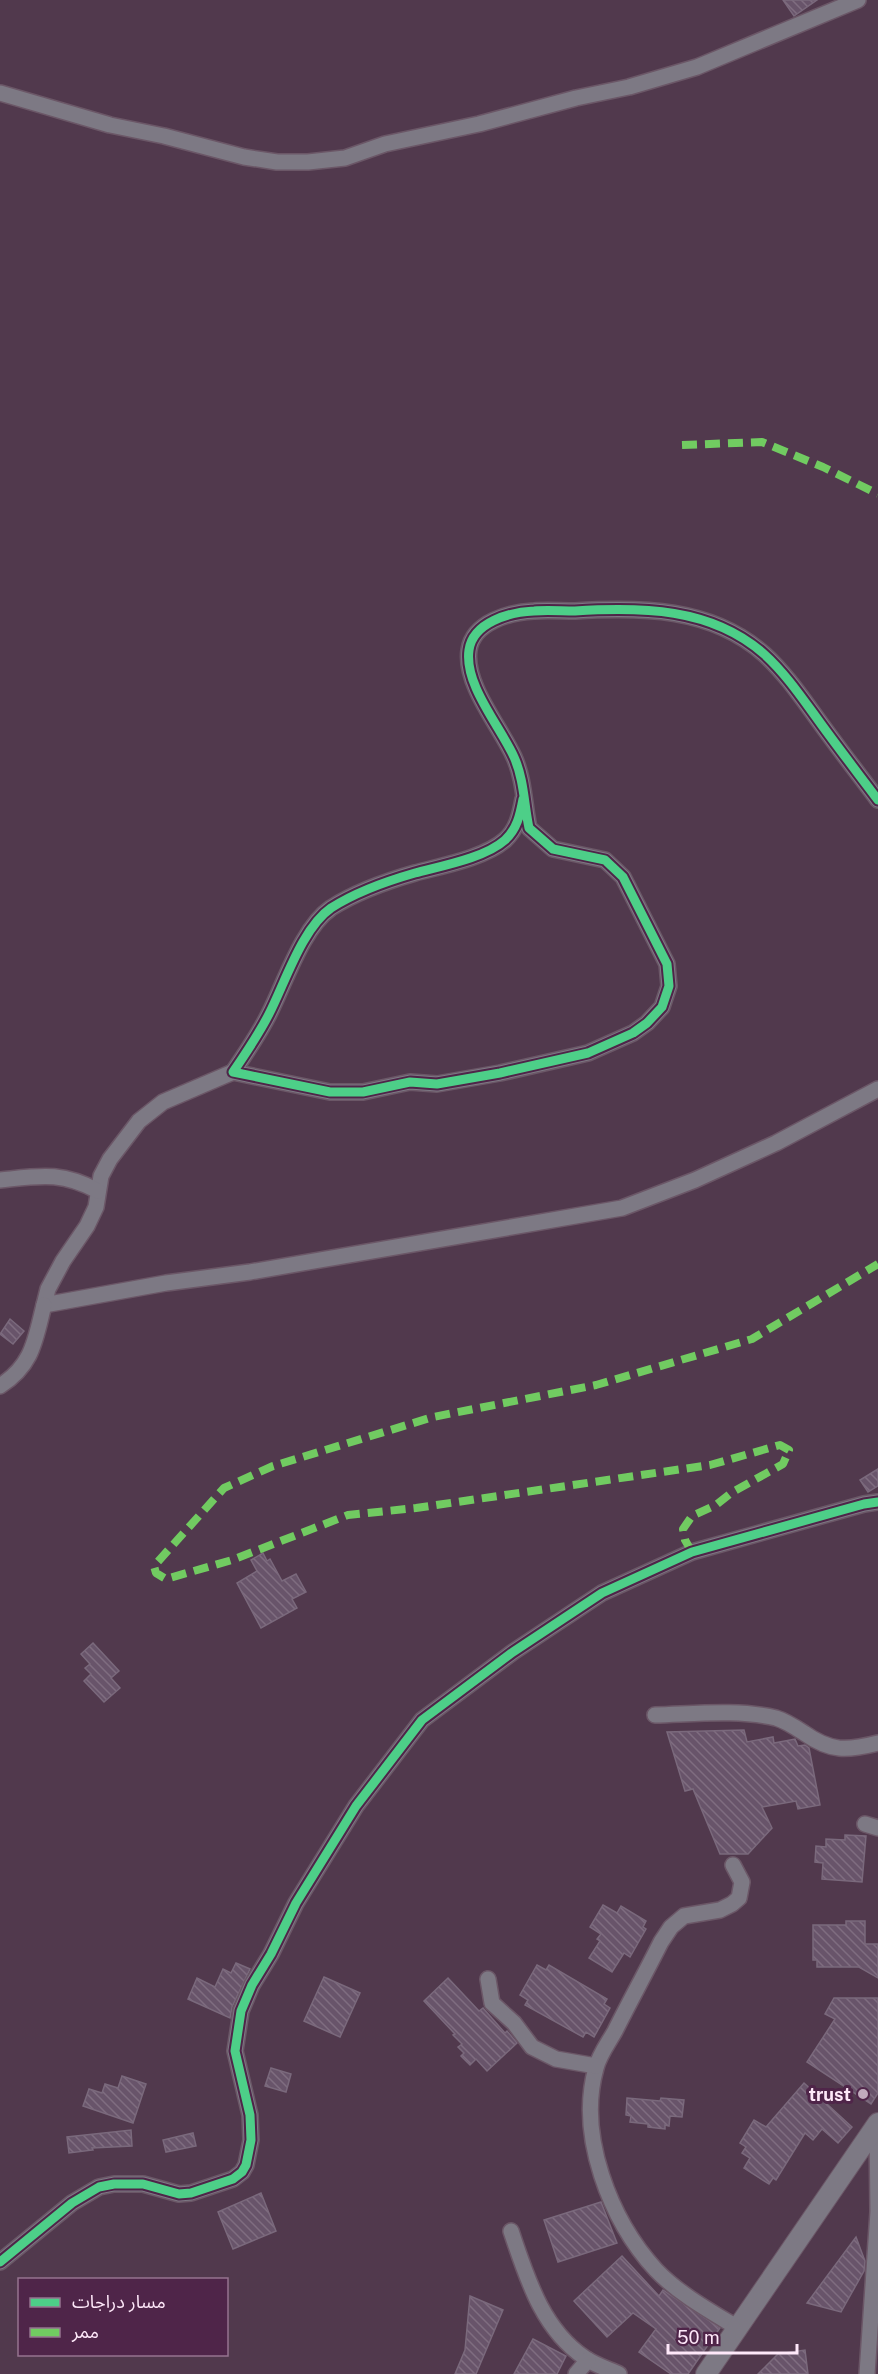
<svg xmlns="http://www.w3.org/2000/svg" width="878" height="2374" viewBox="0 0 878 2374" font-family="'Public Sans','Noto Sans Arabic',sans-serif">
  <defs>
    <pattern id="building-back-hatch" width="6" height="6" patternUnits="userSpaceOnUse" patternTransform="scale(1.5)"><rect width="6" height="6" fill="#68546a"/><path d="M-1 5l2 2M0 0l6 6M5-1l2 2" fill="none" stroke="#7f6d80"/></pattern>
  </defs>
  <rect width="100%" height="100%" fill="#51394d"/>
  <g fill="url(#building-back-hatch)" stroke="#7a697c" stroke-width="1.5">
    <path d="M783,0H817L794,16Z"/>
    <path d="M10,1319L24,1331L13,1344L0,1334Z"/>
    <path d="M878,1469V1486L868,1492L860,1480Z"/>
    <path d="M263,1553L267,1561L270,1559L282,1581L296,1574L306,1592L292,1599L297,1608L261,1628L237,1583L257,1571L251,1560Z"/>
    <path d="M93,1643L119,1671L111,1678L120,1688L104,1702L84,1681L91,1674L85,1668L90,1664L81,1654Z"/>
    <path d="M744,1730L747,1742L773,1737L774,1743L795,1739L798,1746L805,1745L809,1748L820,1805L798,1809L796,1801L762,1807L772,1828L748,1854H720L693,1789L685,1791L667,1732Z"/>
    <path d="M845,1835L866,1836L862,1882L822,1879L823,1863L815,1862L816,1846L826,1847V1839L845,1840Z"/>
    <path d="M603,1905L617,1913L621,1906L646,1921L643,1927L646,1929L630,1957L624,1953L612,1972L589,1958L600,1941L597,1939L601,1934L590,1927Z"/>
    <path d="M846,1921H865V1944H878V1978L859,1967H817V1960H813V1925H846Z"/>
    <path d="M236,1963L250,1969L232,2007L230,2018L188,1999L197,1978L215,1987L223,1969L231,1973Z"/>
    <path d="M537,1965L546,1970L549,1965L607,1999L604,2004L610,2008L594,2037L586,2032L583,2037L525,2005L528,2000L520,1995Z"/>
    <path d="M324,1977L360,1993L340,2037L304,2021Z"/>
    <path d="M448,1978L479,2011L483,2008L505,2033L507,2031L517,2043L487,2071L476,2059L470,2065L461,2056L464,2053L458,2047L462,2044L453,2035L455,2034L424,2001Z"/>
    <path d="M834,1998H878V2093L871,2104L807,2062L835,2019L825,2014Z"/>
    <path d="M271,2068L291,2074L286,2092L265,2086Z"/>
    <path d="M122,2076L146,2084L133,2123L83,2106L89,2089L102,2093L105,2084L118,2088Z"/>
    <path d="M804,2083L852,2127L838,2143L822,2129L813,2140L805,2133L776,2180L773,2178L769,2184L744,2168L750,2158L742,2153L746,2147L740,2143L754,2120L766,2127Z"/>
    <path d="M627,2098L660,2101L661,2098L684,2100L682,2117L670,2116L669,2126L665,2125V2129L648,2127V2124L630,2122L631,2116L626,2115Z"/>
    <path d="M131,2130L132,2146L92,2148L93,2150L69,2153L67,2137Z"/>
    <path d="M193,2133L196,2146L166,2152L163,2140Z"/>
    <path d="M261,2193L276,2231L233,2249L218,2212Z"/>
    <path d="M601,2202L617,2243L558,2262L544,2220Z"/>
    <path d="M856,2237L865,2261L864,2271L841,2312L807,2303Z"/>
    <path d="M622,2256L659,2296L663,2290L720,2328L688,2374H671L639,2352L656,2329L633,2313L607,2337L574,2301Z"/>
    <path d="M470,2296L503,2310L476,2374H455L465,2350Z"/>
    <path d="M533,2339L566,2356L557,2374H514Z"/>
    <path d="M805,2350L808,2374H758L778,2354Z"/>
  </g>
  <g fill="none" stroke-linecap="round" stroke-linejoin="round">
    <defs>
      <g id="minor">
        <path d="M0,93L110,125L164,136L244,157L277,162H308L345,158L385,144L479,124L576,98L629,87L697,67L858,0"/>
        <path d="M523,799C520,815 517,829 505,840C485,858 441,866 415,873C387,881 356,892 331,908C302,928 285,983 269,1014C259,1034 246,1053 233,1072L330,1092H363L410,1082L437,1084L500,1073L588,1053L633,1033L647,1023L662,1007L669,986L667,964L623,877L605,860L553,849L529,828C524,804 524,779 514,757C500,726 464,685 469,650C473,622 510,612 534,611C547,610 561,611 575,611C640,607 711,607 764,654C784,672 800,695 816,717C836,745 857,772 878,800"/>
        <path d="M233,1072L163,1102L139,1121L110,1159L101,1176L96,1207L87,1226L63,1261L48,1289L44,1305L166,1283L250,1272L622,1208L695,1180L776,1143L878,1089"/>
        <path d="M0,1180C39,1176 61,1171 98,1191"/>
        <path d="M0,1386C33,1365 35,1340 44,1305"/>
        <path d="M655,1715C694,1714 738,1709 776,1718C786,1721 795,1727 804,1733C831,1752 847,1751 878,1743"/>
        <path d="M865,1824L878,1828"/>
        <path d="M733,1865L742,1882L739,1898L732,1904L720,1910L684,1916L671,1927L661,1942C646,1972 630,2001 615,2031C609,2042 599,2055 596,2068C577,2135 610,2220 656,2270C679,2294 710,2311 738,2328"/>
        <path d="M488,1979L492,2003L514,2023L532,2047L556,2059L596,2066"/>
        <path d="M511,2231C527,2278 542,2329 585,2358C595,2365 608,2369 619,2374"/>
        <path d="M0,2262L72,2203L99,2187L114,2184H143L179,2194L191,2193L233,2179L242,2172L246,2165L251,2140L250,2115L235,2051L241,2011L252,1985L271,1954L296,1903L356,1806L422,1720L513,1652L602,1593L692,1552L864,1504L878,1502"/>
        <path d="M576,2374L588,2360"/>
        <path d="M867,2374L878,2212L877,2125"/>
      </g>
      <path id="tertiary" d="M706,2374L878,2123"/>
    </defs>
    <use href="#minor" stroke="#6b5767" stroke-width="18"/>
    <use href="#tertiary" stroke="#6b5767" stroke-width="22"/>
    <use href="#minor" stroke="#7d7984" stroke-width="15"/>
    <use href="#tertiary" stroke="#7d7984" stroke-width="20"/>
    <g stroke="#71cb61" stroke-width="8" stroke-dasharray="15 8" stroke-linecap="butt">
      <path d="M682,445L762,442L823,467L878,494"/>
      <path d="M692,1552L685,1540L683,1529L692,1516L716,1505L731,1493L783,1464L789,1450L780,1445L710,1465L416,1508L348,1515L232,1560L166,1579L156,1573L154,1566L224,1488L273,1466L433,1417L596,1385L752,1339L878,1264"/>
    </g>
    <defs>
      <g id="cycleway">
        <path d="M523,799C520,815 517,829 505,840C485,858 441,866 415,873C387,881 356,892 331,908C302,928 285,983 269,1014C259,1034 246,1053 233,1072L330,1092H363L410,1082L437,1084L500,1073L588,1053L633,1033L647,1023L662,1007L669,986L667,964L623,877L605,860L553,849L529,828C524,804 524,779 514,757C500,726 464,685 469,650C473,622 510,612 534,611C547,610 561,611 575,611C640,607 711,607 764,654C784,672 800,695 816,717C836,745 857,772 878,800"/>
        <path d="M0,2262L72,2203L99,2187L114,2184H143L179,2194L191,2193L233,2179L242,2172L246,2165L251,2140L250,2115L235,2051L241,2011L252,1985L271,1954L296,1903L356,1806L422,1720L513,1652L602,1593L692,1552L864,1504L878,1502"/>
      </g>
    </defs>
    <use href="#cycleway" stroke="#4f2549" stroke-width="13"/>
    <use href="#cycleway" stroke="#4dcf88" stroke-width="9"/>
  </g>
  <circle fill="#c1abbd" stroke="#4f2549" stroke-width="2" cx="863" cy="2094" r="6"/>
  <g text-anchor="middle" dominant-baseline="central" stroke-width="6" stroke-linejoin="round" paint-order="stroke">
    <g font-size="18" font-weight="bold" fill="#fee8f9" stroke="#4f2549" text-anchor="end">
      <text x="851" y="2094">trust</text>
    </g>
  </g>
  <rect x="18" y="2278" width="210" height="78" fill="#4f2549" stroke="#95738f" stroke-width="1.5"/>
  <rect x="30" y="2298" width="30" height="9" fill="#4dcf88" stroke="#95738f" stroke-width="1.5"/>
  <text x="72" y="2308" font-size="18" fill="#fee8f9">مسار دراجات</text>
  <rect x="30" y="2328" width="30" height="9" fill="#71cb61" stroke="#95738f" stroke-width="1.5"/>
  <text x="72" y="2338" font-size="18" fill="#fee8f9">ممر</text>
  <path d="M668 2344v9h129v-9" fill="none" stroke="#fee8f9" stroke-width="3"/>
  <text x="677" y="2344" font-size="18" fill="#fee8f9" stroke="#4f2549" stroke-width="4.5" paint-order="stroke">50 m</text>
</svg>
